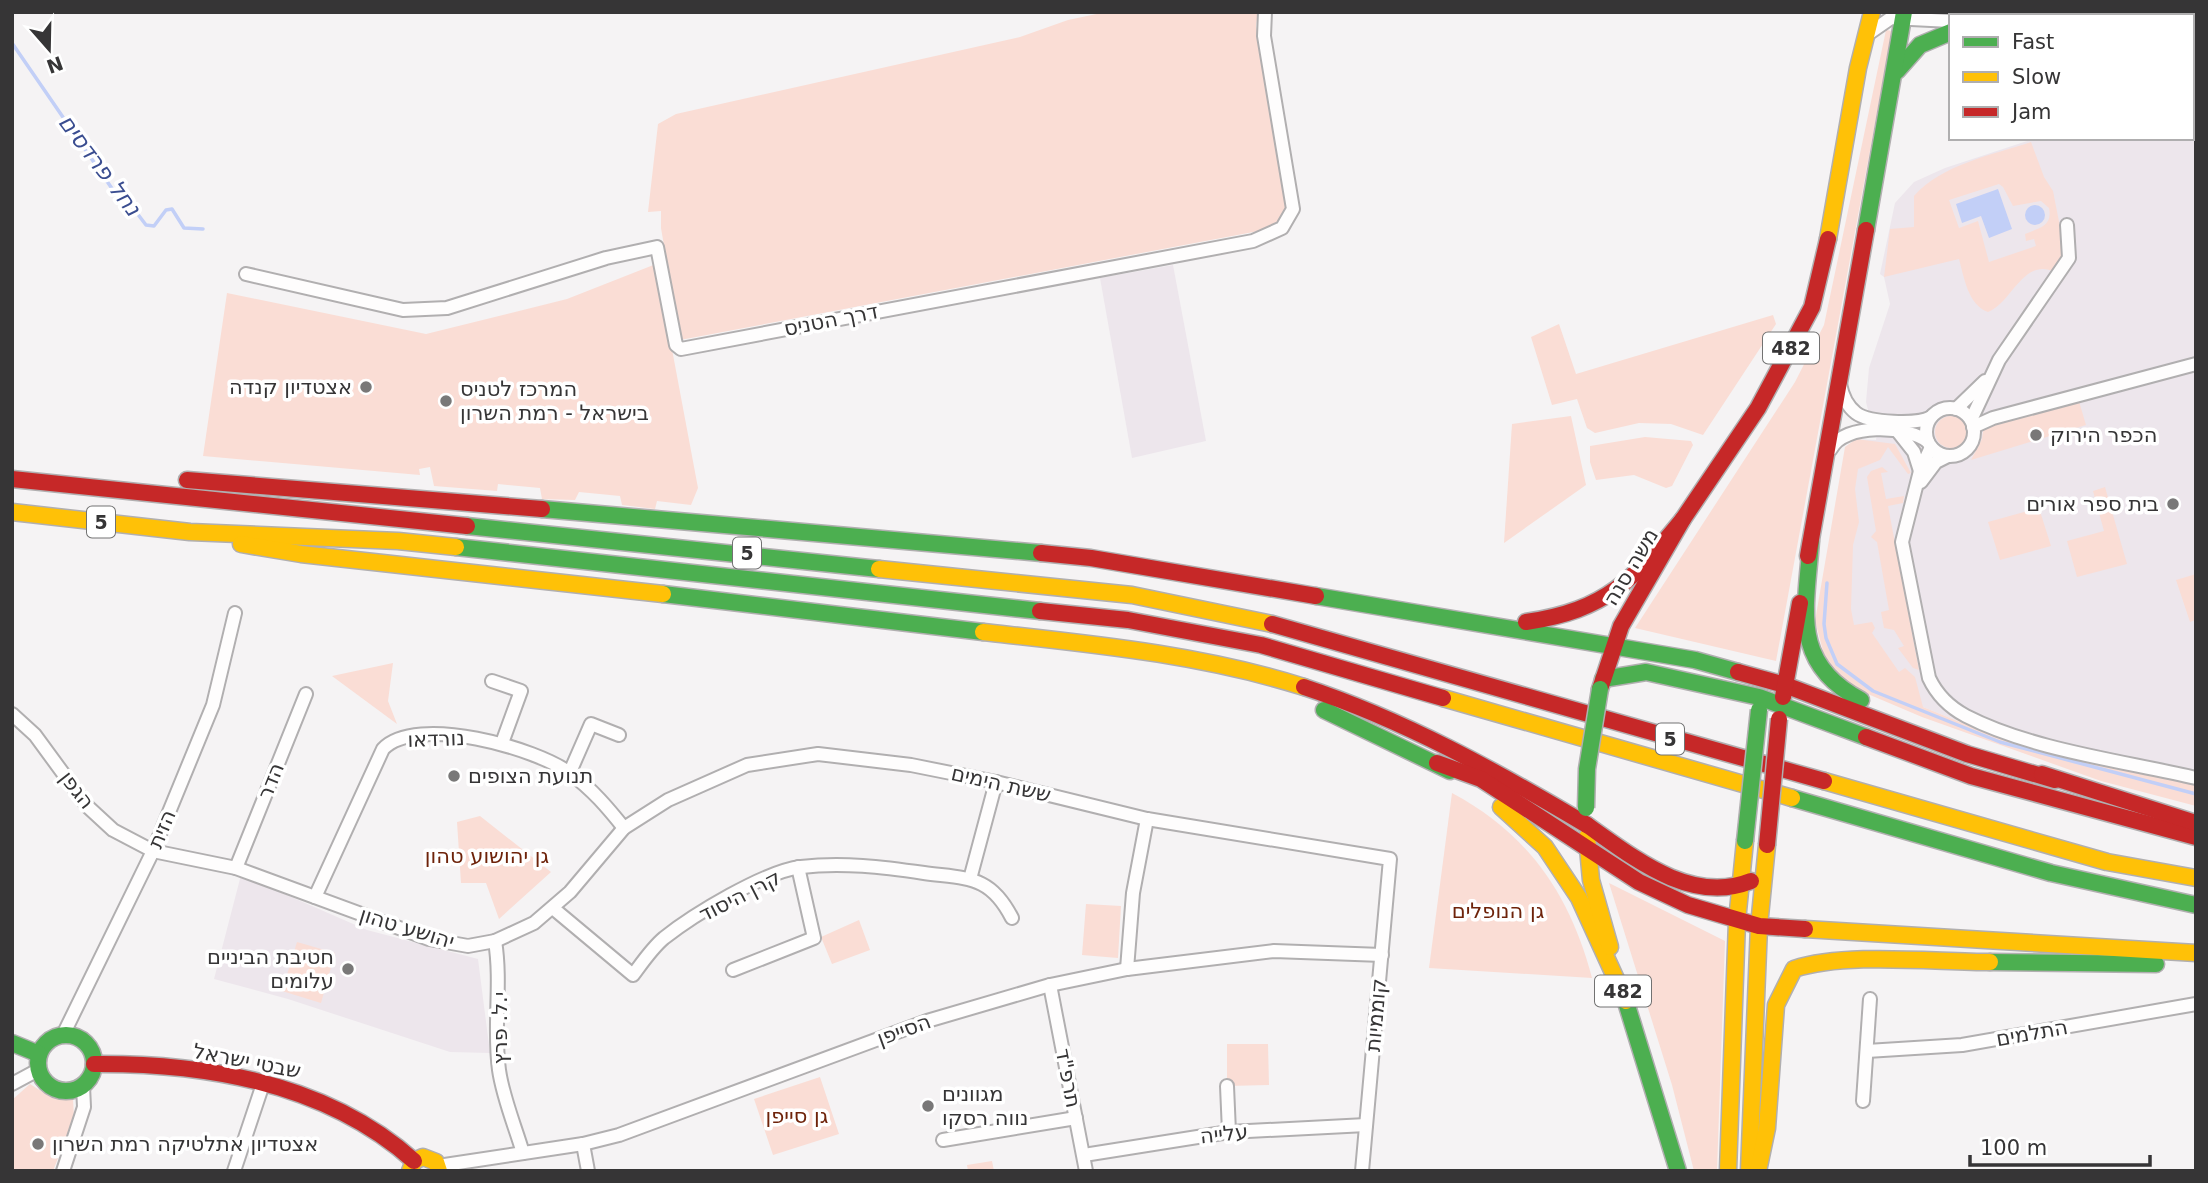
<svg xmlns="http://www.w3.org/2000/svg" width="2208" height="1183" viewBox="0 0 2208 1183" font-family="'DejaVu Sans','Noto Sans Hebrew',sans-serif">
  <rect width="100%" height="100%" fill="#f5f3f4"/>
  <g fill="#ede6ec">
    <path d="M2196,86V781L1997,737L1923,707L1855,669L1842,508L1856,439L1876,440L1879,416L1868,410L1866,402L1869,368L1890,304L1884,277L1880,274L1895,203L1914,182L1945,168L2036,138H2192V87Z"/>
    <path d="M1173,265L1206,441L1132,458L1100,278Z"/>
    <path d="M241,875L367,930L478,959L490,1053L450,1052L288,999L214,979Z"/>
  </g>
  <g fill="#faddd5" fill-rule="evenodd">
    <path d="M1106,12H1258L1256,26L1286,191V207L1274,228L680,340L661,228V211L648,212L658,124L676,114L1020,37L1068,20Z"/>
    <path d="M1886,30L1892,31L1776,661L1635,628L1795,382L1824,325Z"/>
    <path d="M2031,142L2044,177L2053,191L2064,247L2065,255L2055,272C2023,257 2012,303 1988,312C1968,305 1964,277 1959,259L1884,277L1890,229L1914,227V196C1942,164 1993,155 2031,142ZM1999,184L2003,187L2013,206L2041,201L2049,208C2053,227 2038,228 2025,234L2026,241L2034,239L2036,246L1989,262L1978,221L1959,228L1949,200Z"/>
    <path d="M656,264L698,488L691,505L657,501L655,509L622,505L620,496L579,492L575,500L542,499L540,488L498,484L497,491L434,486L430,467L419,469L420,475L203,456L227,293L426,334L567,299Z"/>
    <path d="M1773,315L1776,324L1703,435L1671,424L1639,423L1595,433L1587,428L1577,399L1552,405L1531,337L1559,324L1576,374Z"/>
    <path d="M2078,398L2086,425L1971,460L1982,439L1984,424Z"/>
    <path d="M1571,416L1586,485L1504,543L1512,424Z"/>
    <circle cx="1951" cy="432" r="16"/>
    <path d="M1645,437L1691,441L1693,445L1672,486L1666,488L1634,475L1596,480L1590,462V446Z"/>
    <path d="M1856,439L1895,444L1911,473L1908,474L1888,447L1880,460L1858,469L1855,489L1859,522L1853,545L1851,609L1854,625L1872,622L1875,628L1872,633L1899,672L1905,668L1915,677L1923,707L1997,737L2196,781V806L2101,781L1922,717L1849,686L1827,666L1815,621L1845,447Z"/>
    <path d="M1882,467L1888,472L1881,473L1886,499L1904,496L1903,503L1888,506L1919,670L1913,668L1898,648L1904,646L1894,630L1884,628L1881,612L1889,610L1877,542L1871,537L1876,531L1867,477L1871,471Z"/>
    <path d="M2105,487L2127,564L2077,577L2067,541L2104,531L2093,491Z"/>
    <path d="M2039,508L2051,546L2000,560L1988,522Z"/>
    <path d="M2196,574V620L2190,622L2176,580Z"/>
    <path d="M393,663L388,701L397,724L332,676Z"/>
    <path d="M1452,793C1529,834 1570,895 1592,978L1429,968Z"/>
    <path d="M480,816L551,872L499,919L486,883H461L457,822Z"/>
    <path d="M1609,883L1725,941L1717,1171H1694L1672,1085Z"/>
    <path d="M1086,904L1121,906L1118,958L1082,955Z"/>
    <path d="M859,920L870,950L832,964L821,937Z"/>
    <path d="M297,942L335,953L321,1003L282,991Z"/>
    <path d="M1227,1044H1268L1269,1085L1227,1086Z"/>
    <path d="M820,1077L839,1134L773,1155L754,1099Z"/>
    <path d="M30,1084L52,1098L73,1099L74,1117L53,1171H12V1100Z"/>
    <path d="M992,1161L994,1171H968L967,1165Z"/>
  </g>
  <g fill="#c2cff7">
    <path d="M1998,189L2012,229L1989,238L1981,216L1962,223L1956,204Z"/>
    <circle cx="2035" cy="215" r="10"/>
  </g>
  <g fill="none" stroke-linecap="round" stroke-linejoin="round">
    <g stroke="#c2cff7" stroke-width="3.5">
      <path d="M12,43L113,190L130,204L146,225L154,226L166,210L172,209L184,228L203,229"/>
      <path d="M1827,583L1824,624L1826,638L1837,664L1873,691L2000,742L2196,794"/>
    </g>
    <defs>
      <g id="street">
        <path d="M2063,16L2078,12"/>
        <path d="M2096,16L2107,12"/>
        <path d="M1868,34L1891,18L1951,21"/>
        <path d="M246,274L403,310L447,308L606,258L657,247L676,345L681,349L1253,241L1282,228L1293,209L1264,36L1265,12"/>
        <path d="M1840,384C1842,394 1847,406 1856,413C1869,423 1918,425 1931,417"/>
        <circle cx="1950" cy="432" r="24"/>
        <path d="M1956,409L1985,381"/>
        <path d="M1971,420L1999,360L2069,258L2067,225"/>
        <path d="M1973,427L1993,418L2196,364"/>
        <path d="M1899,433L1914,452L1920,471"/>
        <path d="M1931,447L1920,471L1902,542L1929,678C1937,695 1949,707 1966,716C2032,750 2123,761 2196,778"/>
        <path d="M1831,449C1843,423 1908,425 1928,442"/>
        <path d="M1921,482L1936,462L1948,456"/>
        <path d="M492,681L521,691L502,743"/>
        <path d="M12,714L35,735L87,806L113,830L153,851L236,868L429,939L468,946L495,941L534,923L570,892L624,828L668,800L747,765L818,754L911,765L996,782L1147,819L1390,859L1362,1171"/>
        <path d="M570,772L591,724L619,735"/>
        <path d="M236,868L306,694"/>
        <path d="M970,879L996,782"/>
        <path d="M315,897L383,749C416,714 537,748 571,774C592,789 608,808 624,828"/>
        <path d="M554,909L633,975C642,963 652,948 664,938C693,915 765,871 801,867C842,862 883,867 924,873C968,879 990,875 1012,918"/>
        <path d="M495,941C502,984 493,1027 499,1070C503,1098 515,1126 523,1153"/>
        <path d="M1127,969L1133,893L1147,819"/>
        <path d="M733,970L814,938L798,867"/>
        <path d="M1050,985L1086,1171"/>
        <path d="M63,1035L153,851L213,705L235,613"/>
        <path d="M1867,1051L1962,1045L2196,1004"/>
        <path d="M12,1084L38,1070"/>
        <path d="M1227,1086L1229,1132"/>
        <path d="M1863,1101L1870,999"/>
        <path d="M943,1140L1076,1118"/>
        <path d="M583,1144L588,1171"/>
        <path d="M1084,1155L1229,1132L1366,1125"/>
        <path d="M438,1166L583,1144L619,1135L927,1021L1050,985L1127,969L1274,951L1382,955"/>
        <path d="M63,1171L84,1107L83,1086"/>
        <path d="M234,1171L264,1081"/>
      </g>
      <g id="fast">
        <path d="M1897,71L1920,45L1951,32"/>
        <path d="M1866,230L1904,12"/>
        <path d="M542,509L1041,553"/>
        <path d="M467,526L879,569"/>
        <path d="M1811,541C1806,609 1790,663 1861,700"/>
        <path d="M456,547L1040,611"/>
        <path d="M663,594L983,632"/>
        <path d="M1316,596L1695,660L1738,672"/>
        <path d="M1603,679L1646,672L1759,697L1866,737"/>
        <path d="M1324,710L1450,771"/>
        <path d="M1792,798L2051,873L2196,905"/>
        <path d="M1990,962L2156,964"/>
        <path d="M1621,986L1678,1171"/>
        <circle cx="66" cy="1063" r="28"/>
        <path d="M12,1043L39,1054"/>
      </g>
      <g id="slow">
        <path d="M1970,12H2027"/>
        <path d="M1828,239L1858,68L1872,12"/>
        <path d="M12,512L190,532L398,541L456,547"/>
        <path d="M241,544L301,554L663,594"/>
        <path d="M879,569L1132,595L1272,624"/>
        <path d="M983,632C1091,644 1200,654 1304,687"/>
        <path d="M1443,698L1792,798"/>
        <path d="M1824,781L2107,862L2196,878"/>
        <path d="M1501,807L1545,847L1579,898L1626,1001"/>
        <path d="M1587,837L1591,880L1610,947"/>
        <path d="M1805,929L2196,953"/>
        <path d="M410,1171L414,1161L423,1157L436,1162L439,1171"/>
        <path d="M1728,1171L1737,921L1745,841"/>
        <path d="M1749,1171L1759,926L1767,845"/>
        <path d="M1758,1171L1767,1128L1776,1005L1794,969C1845,952 1934,962 1990,962"/>
      </g>
      <g id="jam">
        <path d="M12,479L467,526"/>
        <path d="M187,480L542,509"/>
        <path d="M1041,553L1091,558L1316,596"/>
        <path d="M1808,556L1866,230"/>
        <path d="M1040,611L1128,620L1261,645L1443,698"/>
        <path d="M1526,622C1607,610 1633,580 1683,519"/>
        <path d="M1272,624L1824,781"/>
        <path d="M1738,672L1785,685L1967,754L2055,780"/>
        <path d="M1304,687C1404,720 1496,771 1587,825"/>
        <path d="M1600,689L1621,626L1683,519L1758,408L1812,307L1828,239"/>
        <path d="M1783,697L1800,603"/>
        <path d="M1866,737L1971,776L2196,837"/>
        <path d="M1437,763L1481,779L1639,882L1688,905L1759,926L1805,929"/>
        <path d="M2042,774L2196,823"/>
        <path d="M1587,825C1634,858 1691,905 1751,881"/>
        <path d="M94,1064C207,1063 328,1084 414,1161"/>
      </g>
    </defs>
    <use href="#street" stroke="#b1afb0" stroke-width="16"/>
    <use href="#fast" stroke="#b1afb0" stroke-width="19"/>
    <use href="#slow" stroke="#b1afb0" stroke-width="19"/>
    <use href="#jam" stroke="#b1afb0" stroke-width="19"/>
    <use href="#street" stroke="#fefdfd" stroke-width="12"/>
    <use href="#fast" stroke="#4caf50" stroke-width="16"/>
    <use href="#slow" stroke="#ffc107" stroke-width="16"/>
    <use href="#jam" stroke="#c62828" stroke-width="16"/>
    <defs>
      <g id="fast-bridge">
        <path d="M1586,808L1587,769L1600,689"/>
        <path d="M1745,841L1759,710"/>
      </g>
      <path id="jam-bridge" d="M1767,845L1779,719"/>
    </defs>
    <use href="#fast-bridge" stroke="#b1afb0" stroke-width="19" stroke-linecap="butt"/>
    <use href="#jam-bridge" stroke="#b1afb0" stroke-width="19" stroke-linecap="butt"/>
    <use href="#fast-bridge" stroke="#4caf50" stroke-width="16"/>
    <use href="#jam-bridge" stroke="#c62828" stroke-width="16"/>
  </g>
  <g fill="#797878" stroke="#fff" stroke-width="2.5">
    <circle cx="366" cy="387" r="7"/>
    <circle cx="446" cy="401" r="7"/>
    <circle cx="2036" cy="435" r="7"/>
    <circle cx="2173" cy="504" r="7"/>
    <circle cx="454" cy="776" r="7"/>
    <circle cx="348" cy="969" r="7"/>
    <circle cx="928" cy="1106" r="7"/>
    <circle cx="38" cy="1144" r="7"/>
  </g>
  <g text-anchor="middle" dominant-baseline="central" stroke-width="7" stroke-linejoin="round" paint-order="stroke">
    <g fill="#fff" stroke="#727272" stroke-width="2">
      <rect x="1763" y="332.5" width="56" height="31" rx="5"/>
      <rect x="87" y="506.5" width="28" height="31" rx="5"/>
      <rect x="733" y="537.5" width="28" height="31" rx="5"/>
      <rect x="1656" y="723.5" width="28" height="31" rx="5"/>
      <rect x="1595" y="975.5" width="56" height="31" rx="5"/>
    </g>
    <g font-size="19" font-weight="bold" fill="#363536">
      <text x="1791" y="348">482</text>
      <text x="101" y="522">5</text>
      <text x="747" y="553">5</text>
      <text x="1670" y="739">5</text>
      <text x="1623" y="991">482</text>
    </g>
    <g font-size="21" fill="#363536" stroke="#fff">
      <text transform="translate(831 320) rotate(-11)">דרך הטניס</text>
      <text transform="translate(1631 567) rotate(-59)">משה סנה</text>
      <text transform="translate(436 739) rotate(-2)">נורדאו</text>
      <text transform="translate(271 781) rotate(-68)">הדר</text>
      <text transform="translate(1001 784) rotate(13)">ששת הימים</text>
      <text transform="translate(77 790) rotate(52)">הגפן</text>
      <text transform="translate(162 829) rotate(-67)">הזית</text>
      <text transform="translate(740 896) rotate(-27)">קרן היסוד</text>
      <text transform="translate(407 928) rotate(17)">יהושע טהון</text>
      <text transform="translate(1376 1015) rotate(-85)">קוממיות</text>
      <text transform="translate(500 1028) rotate(-90)">י.ל. פרץ</text>
      <text transform="translate(904 1030) rotate(-20)">הסייפן</text>
      <text transform="translate(2032 1033) rotate(-10)">התלמים</text>
      <text transform="translate(247 1061) rotate(11)">שבטי ישראל</text>
      <text transform="translate(1068 1078) rotate(79)">תרפ"ד</text>
      <text transform="translate(1224 1134) rotate(-6)">עלייה</text>
    </g>
    <g font-size="21" fill="#363536" stroke="#fff" text-anchor="start">
      <text x="352" y="387" text-anchor="end">אצטדיון קנדה</text>
      <text x="460" y="389">המרכז לטניס<tspan x="460" dy="24">בישראל - רמת השרון</tspan></text>
      <text x="2050" y="435">הכפר הירוק</text>
      <text x="2159" y="504" text-anchor="end">בית ספר אורים</text>
      <text x="468" y="776">תנועת הצופים</text>
      <text x="334" y="957" text-anchor="end">חטיבת הביניים<tspan x="334" dy="24">עלומים</tspan></text>
      <text x="942" y="1094">מגוונים<tspan x="942" dy="24">נווה רסקו</tspan></text>
      <text x="52" y="1144">אצטדיון אתלטיקה רמת השרון</text>
    </g>
    <g font-size="21" fill="#6e230a" stroke="#fff">
      <text x="487" y="856">גן יהושוע טהון</text>
      <text x="1498" y="911">גן הנופלים</text>
      <text x="797" y="1116">גן סייפן</text>
    </g>
    <g font-size="23" font-style="italic" fill="#3a4d90" stroke="#fff">
      <text transform="translate(100 165) rotate(53)">נחל פרדסים</text>
    </g>
  </g>
  <rect width="2208" height="1183" fill="none" stroke="#363536" stroke-width="28"/>
  <rect x="1949" y="14" width="245" height="126" fill="#ffffff" stroke="#afaeaf" stroke-width="2"/>
  <rect x="1963" y="37" width="35" height="10" fill="#4caf50" stroke="#afaeaf" stroke-width="2"/>
  <text x="2012" y="49" font-size="21" fill="#363536">Fast</text>
  <rect x="1963" y="72" width="35" height="10" fill="#ffc107" stroke="#afaeaf" stroke-width="2"/>
  <text x="2012" y="84" font-size="21" fill="#363536">Slow</text>
  <rect x="1963" y="107" width="35" height="10" fill="#c62828" stroke="#afaeaf" stroke-width="2"/>
  <text x="2012" y="119" font-size="21" fill="#363536">Jam</text>
  <g transform="translate(49 49) rotate(160)" stroke="#ffffff" stroke-width="5" paint-order="stroke">
  <path d="M0-5L12 26L0 18L-12 26Z" fill="#363536"/>
  <text y="-10" font-size="19" font-weight="bold" text-anchor="middle" fill="#363536">N</text>
  </g>
  <path d="M1970 1155v10h180v-10" fill="none" stroke="#363536" stroke-width="3.5"/>
  <text x="1980" y="1155" font-size="21" fill="#363536" stroke="#ffffff" stroke-width="5" paint-order="stroke">100 m</text>
</svg>
